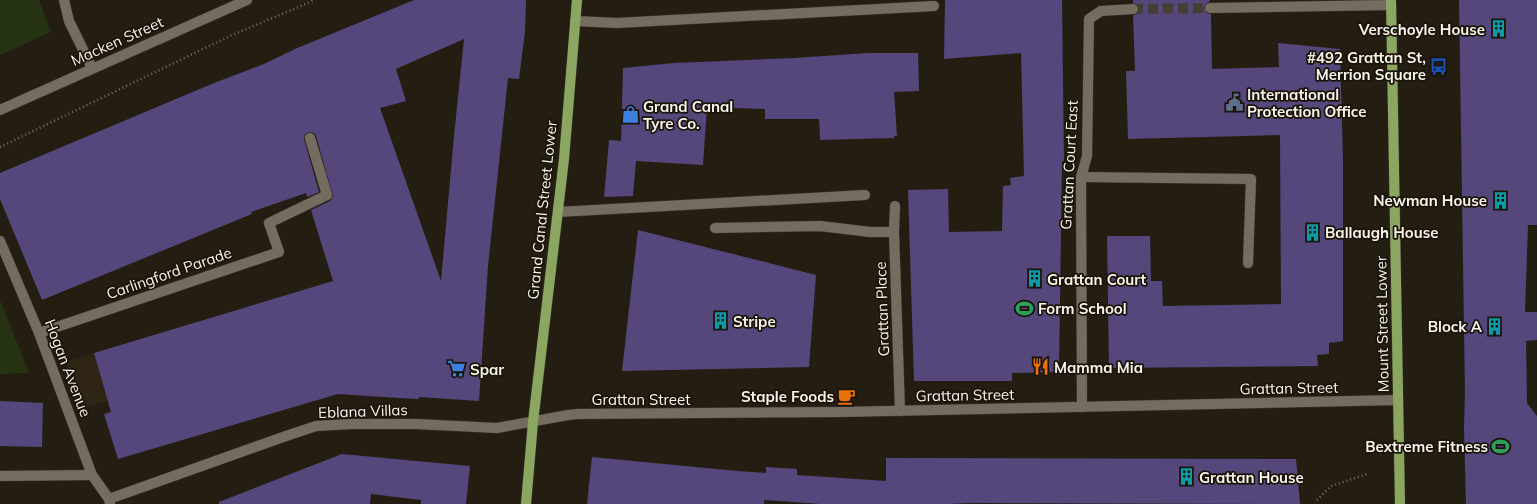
<svg xmlns="http://www.w3.org/2000/svg" width="1537" height="504" viewBox="0 0 1537 504" font-family="Mulish,sans-serif">
  <rect width="100%" height="100%" fill="#241e12"/>
  <path fill="#2f2514" d="M94,353L108,401L80,409L66,361Z"/>
  <g fill="#263312">
    <path d="M0,0H39L51,32L0,55Z"/>
    <path d="M0,300L29,373L0,374Z"/>
  </g>
  <g fill="#55467b" fill-rule="evenodd">
    <path d="M414,0H526L525,32L519,79L508,78L488,266L479,401L419,397V399L399,398L338,394L118,459L104,414L111,412L94,353L333,281L311,210L330,201L333,196L316,136L314,133L309,132L305,134L304,139L319,192L307,197L306,193L251,212L252,214L42,300L0,199V173L214,83L264,64L295,49ZM464,39L454,136L441,281L380,108L406,101L396,69Z"/>
    <path d="M945,0H1062L1064,161H1062L1059,372L1012,373V381H914L908,190L948,189L949,232L1002,231L1003,186L1011,185L1010,178L1024,176L1021,53L944,59Z"/>
    <path d="M1133,0H1210V1L1205,5L1204,8L1207,13L1211,14L1212,69L1279,67L1278,43L1340,49L1343,160V341L1329,343V354L1317,355L1318,366L1109,368L1107,236H1150L1151,281H1162L1163,306L1281,304L1280,135L1128,139L1126,71H1135L1133,15L1137,14L1139,9L1138,5L1133,3Z"/>
    <path d="M1459,0H1537V225H1528L1525,312H1537V340L1526,341L1527,403L1537,416V504H1466L1464,428L1465,393Z"/>
    <path d="M868,53H918L919,91L894,92L897,136H894V138L820,140L819,119H765V109L707,107L703,165L636,161L633,196L604,197L609,140L621,141L623,68L674,63L794,58Z"/>
    <path d="M638,230L816,275L809,367L622,371Z"/>
    <path d="M0,401L43,403L42,447L0,446Z"/>
    <path d="M342,454L470,466L466,504H421V500L371,494L370,504H219V502Z"/>
    <path d="M592,457L737,471L766,473V467L797,469V475L886,481V458L1296,459L1300,504L973,503L947,504H821L764,500V504H587Z"/>
  </g>
  <g fill="none" stroke-linecap="round" stroke-linejoin="round">
    <path stroke="#443e33" stroke-width="10" stroke-dasharray="10 5" stroke-linecap="butt" d="M1133,9L1210,8"/>
    <defs>
      <g id="minor">
        <path d="M64,0L69,21L92,68"/>
        <path d="M1210,8L1391,5"/>
        <path d="M575,21L617,23L934,6"/>
        <path d="M0,110L247,0"/>
        <path d="M1081,177L1251,179L1248,263"/>
        <path d="M895,206L894,232L900,411"/>
        <path d="M558,212L865,195"/>
        <path d="M715,228L820,226L870,232H894"/>
        <path d="M0,241L39,333L92,475L109,499L110,504"/>
        <path d="M39,333L279,252L269,223L327,195L310,138"/>
        <path d="M1082,407L1081,177L1087,156L1089,19L1101,11L1133,9"/>
        <path d="M0,476L92,475"/>
        <path d="M109,499L286,436L316,426L352,424H416L497,428L568,415L578,414L840,412L1398,400"/>
      </g>
      <g id="major">
        <path d="M1391,0L1400,504"/>
        <path d="M526,504L533,422L564,159L577,0"/>
      </g>
    </defs>
    <use href="#minor" stroke="#3c3730" stroke-width="11"/>
    <use href="#major" stroke="#3c3730" stroke-width="11"/>
    <g stroke="#746f65" stroke-width="2.5" stroke-dasharray="1 3" stroke-linecap="butt">
      <path d="M0,147L230,36L315,0"/>
      <path d="M1317,500L1331,486L1367,474"/>
    </g>
    <use href="#minor" stroke="#746c5f" stroke-width="10"/>
    <use href="#major" stroke="#8aa661" stroke-width="10"/>
  </g>
  <defs>
    <symbol id="building-bare" viewBox="-9 -9 18 18"><path d="M-4-6H4V6H1V3H-1V6H-4ZM-2.5-4.3h1.7v1.8h-1.7ZM.8-4.3h1.7v1.8H.8ZM-2.5-1h1.7V.8h-1.7ZM.8-1h1.7V.8H.8Z" fill="#0f9aa8" stroke="#1a1409" stroke-width="2.5" paint-order="stroke"/></symbol>
    <symbol id="bus-bare" viewBox="-9 -9 18 18"><path d="M-5-6H5V4H4V6H2V4H-2V6H-4V4H-5ZM-3.5-4V0h7V-4ZM-3.5 1.2v1.5H-2V1.2ZM2 1.2v1.5H3.5V1.2Z" fill="#1a4fb4" stroke="#1a1409" stroke-width="2.5" paint-order="stroke"/></symbol>
    <symbol id="civic-bare" viewBox="-9 -9 18 18"><path d="M-.6-6.5H3V-4.5H.6V-3L4-1V1h2V6H-6V1h2V-1L-.6-3ZM-1.2 2.5V6h2.4V2.5Z" fill="#5c6f8a" stroke="#1a1409" stroke-width="2.5" paint-order="stroke"/></symbol>
    <symbol id="shop-bare" viewBox="-9 -9 18 18"><path d="M-5-2.5h2.3a2.7 3.5 0 0 1 5.4 0H5L5.5 6h-11ZM-1.5-2.5h3a1.5 2.3 0 0 0-3 0Z" fill="#3f7fe0" stroke="#1a1409" stroke-width="2.5" paint-order="stroke"/></symbol>
    <symbol id="stadium-bare" viewBox="-9 -9 18 18"><path d="M0-5a6.5 5 0 1 0 0 10a6.5 5 0 1 0 0-10ZM-3.5-1.8h7v3.6h-7Z" fill="#2e9e5b" stroke="#1a1409" stroke-width="2.5" paint-order="stroke"/></symbol>
    <symbol id="restaurant-bare" viewBox="-9 -9 18 18"><path d="M-5-6h1v4h1v-4h1v4h1v-4h1v5L-1.5 .5V6h-2V.5L-5-1ZM5-6V6H3V1.5H1.5Q1.5-4 5-6Z" fill="#e8710a" stroke="#1a1409" stroke-width="2.5" paint-order="stroke"/></symbol>
    <symbol id="supermarket-bare" viewBox="-9 -9 18 18"><path d="M-6-5.5h2.5l.6 2H6L4.5 2H-2.5L-4.4-4H-6ZM-1.5 3.2a1.3 1.3 0 1 0 .1 0ZM3 3.2a1.3 1.3 0 1 0 .1 0Z" fill="#3f7fe0" stroke="#1a1409" stroke-width="2.5" paint-order="stroke"/></symbol>
    <symbol id="cafe-bare" viewBox="-9 -9 18 18"><path d="M-5.5-4.5H6V0H3Q3 3.5 0 3.5H-2.5Q-5.5 3.5-5.5 0ZM3-3.2v2h1.7v-2ZM-6 4.5H4V6H-6Z" fill="#e8710a" stroke="#1a1409" stroke-width="2.5" paint-order="stroke"/></symbol>
  </defs>
  <g fill-rule="evenodd">
    <use href="#building-bare" x="1486" y="16" width="25" height="25"/>
    <use href="#bus-bare" x="1426" y="54" width="25" height="25"/>
    <use href="#civic-bare" x="1222" y="90" width="25" height="25"/>
    <use href="#shop-bare" x="618" y="102" width="25" height="25"/>
    <use href="#building-bare" x="1488" y="188" width="25" height="25"/>
    <use href="#building-bare" x="1300" y="220" width="25" height="25"/>
    <use href="#building-bare" x="1022" y="266" width="25" height="25"/>
    <use href="#stadium-bare" x="1012" y="296" width="25" height="25"/>
    <use href="#building-bare" x="708" y="308" width="25" height="25"/>
    <use href="#building-bare" x="1482" y="314" width="25" height="25"/>
    <use href="#restaurant-bare" x="1028" y="354" width="25" height="25"/>
    <use href="#supermarket-bare" x="444" y="356" width="25" height="25"/>
    <use href="#cafe-bare" x="834" y="384" width="25" height="25"/>
    <use href="#stadium-bare" x="1488" y="434" width="25" height="25"/>
    <use href="#building-bare" x="1174" y="464" width="25" height="25"/>
  </g>
  <g text-anchor="middle" dominant-baseline="central" stroke-width="3.5" stroke-linejoin="round" paint-order="stroke">
    <g font-size="15" font-weight="bold" fill="#f8f4ec" stroke="#1a1409" text-anchor="start">
      <text x="1485" y="29" text-anchor="end">Verschoyle House</text>
      <text x="1426" y="57" text-anchor="end">#492 Grattan St,<tspan x="1426" dy="17">Merrion Square</tspan></text>
      <text x="1247" y="94">International<tspan x="1247" dy="17">Protection Office</tspan></text>
      <text x="643" y="106">Grand Canal<tspan x="643" dy="17">Tyre Co.</tspan></text>
      <text x="1487" y="200" text-anchor="end">Newman House</text>
      <text x="1325" y="232">Ballaugh House</text>
      <text x="1047" y="279">Grattan Court</text>
      <text x="1038" y="308">Form School</text>
      <text x="733" y="321">Stripe</text>
      <text x="1482" y="326" text-anchor="end">Block A</text>
      <text x="1054" y="367">Mamma Mia</text>
      <text x="470" y="369">Spar</text>
      <text x="834" y="396" text-anchor="end">Staple Foods</text>
      <text x="1488" y="446" text-anchor="end">Bextreme Fitness</text>
      <text x="1199" y="477">Grattan House</text>
    </g>
    <g font-size="15" fill="#f8f4ec" stroke="#1a1409">
      <text transform="translate(117 41) rotate(-24)">Macken Street</text>
      <text transform="translate(1069 165) rotate(-87)">Grattan Court East</text>
      <text transform="translate(542 210) rotate(-84)">Grand Canal Street Lower</text>
      <text transform="translate(169 273) rotate(-19)">Carlingford Parade</text>
      <text transform="translate(882 309) rotate(-92)">Grattan Place</text>
      <text transform="translate(1382 324) rotate(-91)">Mount Street Lower</text>
      <text transform="translate(68 368) rotate(69)">Hogan Avenue</text>
      <text transform="translate(1289 388) rotate(-1)">Grattan Street</text>
      <text transform="translate(965 395) rotate(-1)">Grattan Street</text>
      <text x="641" y="399">Grattan Street</text>
      <text transform="translate(363 411) rotate(-2)">Eblana Villas</text>
    </g>
  </g>
</svg>
